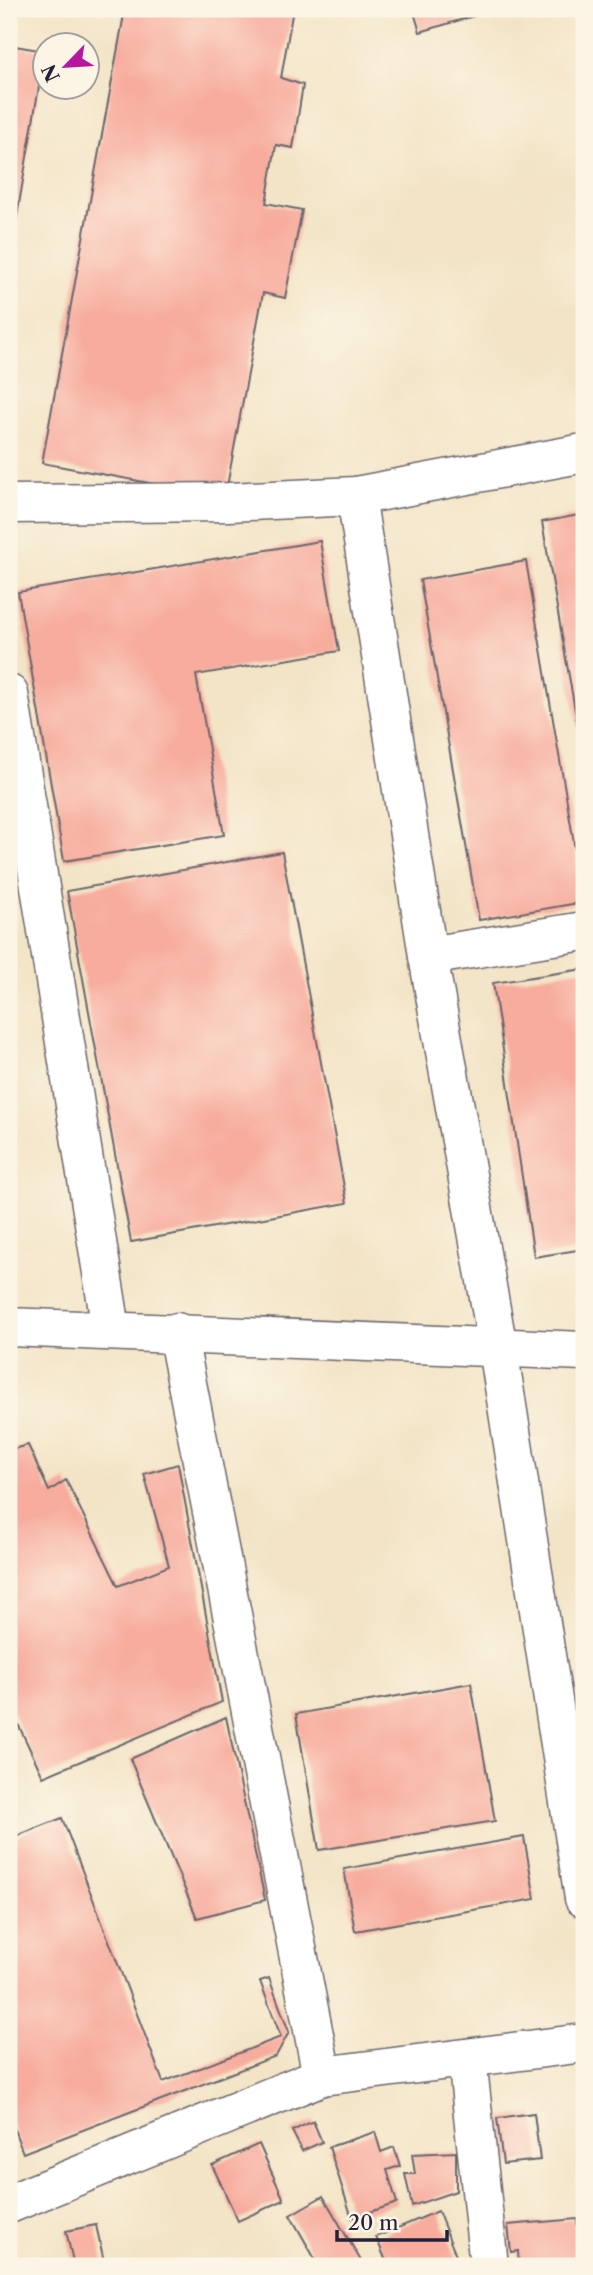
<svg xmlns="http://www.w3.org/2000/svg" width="593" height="2275" viewBox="0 0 593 2275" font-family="'Libre Caslon Text',serif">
  <rect width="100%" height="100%" fill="#fcf5e5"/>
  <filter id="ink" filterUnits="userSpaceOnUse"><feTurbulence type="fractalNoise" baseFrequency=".0143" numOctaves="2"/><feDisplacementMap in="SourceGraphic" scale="14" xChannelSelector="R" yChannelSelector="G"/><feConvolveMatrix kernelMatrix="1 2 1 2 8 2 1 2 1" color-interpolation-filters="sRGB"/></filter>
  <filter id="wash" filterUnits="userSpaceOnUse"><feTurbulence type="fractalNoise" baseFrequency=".00686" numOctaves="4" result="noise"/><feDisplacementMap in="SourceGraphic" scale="28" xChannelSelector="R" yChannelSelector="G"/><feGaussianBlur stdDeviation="1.57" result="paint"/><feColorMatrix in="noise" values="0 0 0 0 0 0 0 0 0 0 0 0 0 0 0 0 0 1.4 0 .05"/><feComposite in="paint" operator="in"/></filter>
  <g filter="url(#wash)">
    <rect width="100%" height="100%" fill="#f3e4c6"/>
    <g id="blocks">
      <g fill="#f7ac9d">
        <path d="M125,9H293L281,78L303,85L293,148L276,145L266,203L302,210L285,298L263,293L225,497L42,463Z"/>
        <path d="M413,9H497L420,32Z"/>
        <path d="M9,45L45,51L10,257H9Z"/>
        <path d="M584,514V756H583L542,522Z"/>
        <path d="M320,541L339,651L196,675L224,835L64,861L18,592Z"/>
        <path d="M526,561L584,902L479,920L420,580Z"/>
        <path d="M282,852L347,1203L131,1242L67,891Z"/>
        <path d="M584,969V1249L534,1257L493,983Z"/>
        <path d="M28,1445L49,1491L66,1480L118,1586L169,1566L144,1474L178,1464L222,1702L43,1777L9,1705V1450Z"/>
        <path d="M471,1683L495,1821L319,1850L296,1714Z"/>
        <path d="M226,1717L265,1900L197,1918L130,1759Z"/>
        <path d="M62,1818L163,2082L281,2037L260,1981L269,1978L289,2032L276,2056L23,2153L9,2116V1839Z"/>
        <path d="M524,1837L535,1899L355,1931L344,1869Z"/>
        <path d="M534,2113L540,2160L503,2164L497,2118Z"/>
        <path d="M313,2121L322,2142L302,2151L292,2131Z"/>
        <path d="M375,2132L381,2152L394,2147L400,2166L387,2170L397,2203L352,2218L329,2147Z"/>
        <path d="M259,2144L284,2200L238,2221L212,2165Z"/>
        <path d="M456,2152V2191L412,2206L405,2174H415L412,2154Z"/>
        <path d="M323,2196L364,2266H319L290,2215Z"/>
        <path d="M438,2211L460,2266H388L376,2237Z"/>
        <path d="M577,2219L582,2264L519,2266L518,2251L511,2252L508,2225Z"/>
        <path d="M96,2225L105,2266H74L66,2231Z"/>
      </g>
    </g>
  </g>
  <g filter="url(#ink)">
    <use href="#blocks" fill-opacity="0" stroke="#6b666c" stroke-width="2"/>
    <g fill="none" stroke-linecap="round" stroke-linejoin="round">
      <defs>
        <g id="street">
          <path d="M177,1332L322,2076"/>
          <path d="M467,2058L489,2266"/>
          <path d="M9,2204L322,2076L584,2043"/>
        </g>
        <g id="secondary">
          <path d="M356,496L428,956L498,1348L584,1898"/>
          <path d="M9,504L229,502L356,496L584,453"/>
          <path d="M9,694L111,1329"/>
          <path d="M428,956L584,931"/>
          <path d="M9,1327L584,1351"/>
        </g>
      </defs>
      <use href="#street" stroke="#6b666c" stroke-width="41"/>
      <use href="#secondary" stroke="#6b666c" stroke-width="41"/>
      <use href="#street" stroke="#fff" stroke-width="38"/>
      <use href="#secondary" stroke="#fff" stroke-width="38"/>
    </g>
  </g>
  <rect width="593" height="2275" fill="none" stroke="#fcf5e5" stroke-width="35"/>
  <g transform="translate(66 66) rotate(245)"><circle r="33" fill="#fcf5e5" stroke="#a5a1a1" stroke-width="2"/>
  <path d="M0-5L12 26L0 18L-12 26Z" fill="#b5179e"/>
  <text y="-10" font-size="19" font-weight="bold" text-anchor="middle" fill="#22223b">N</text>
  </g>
  <path d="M337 2230v10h110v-10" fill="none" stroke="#22223b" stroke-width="3.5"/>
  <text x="348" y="2230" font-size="21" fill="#22223b" stroke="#fcf5e5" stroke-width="5" paint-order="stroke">20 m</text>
</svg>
